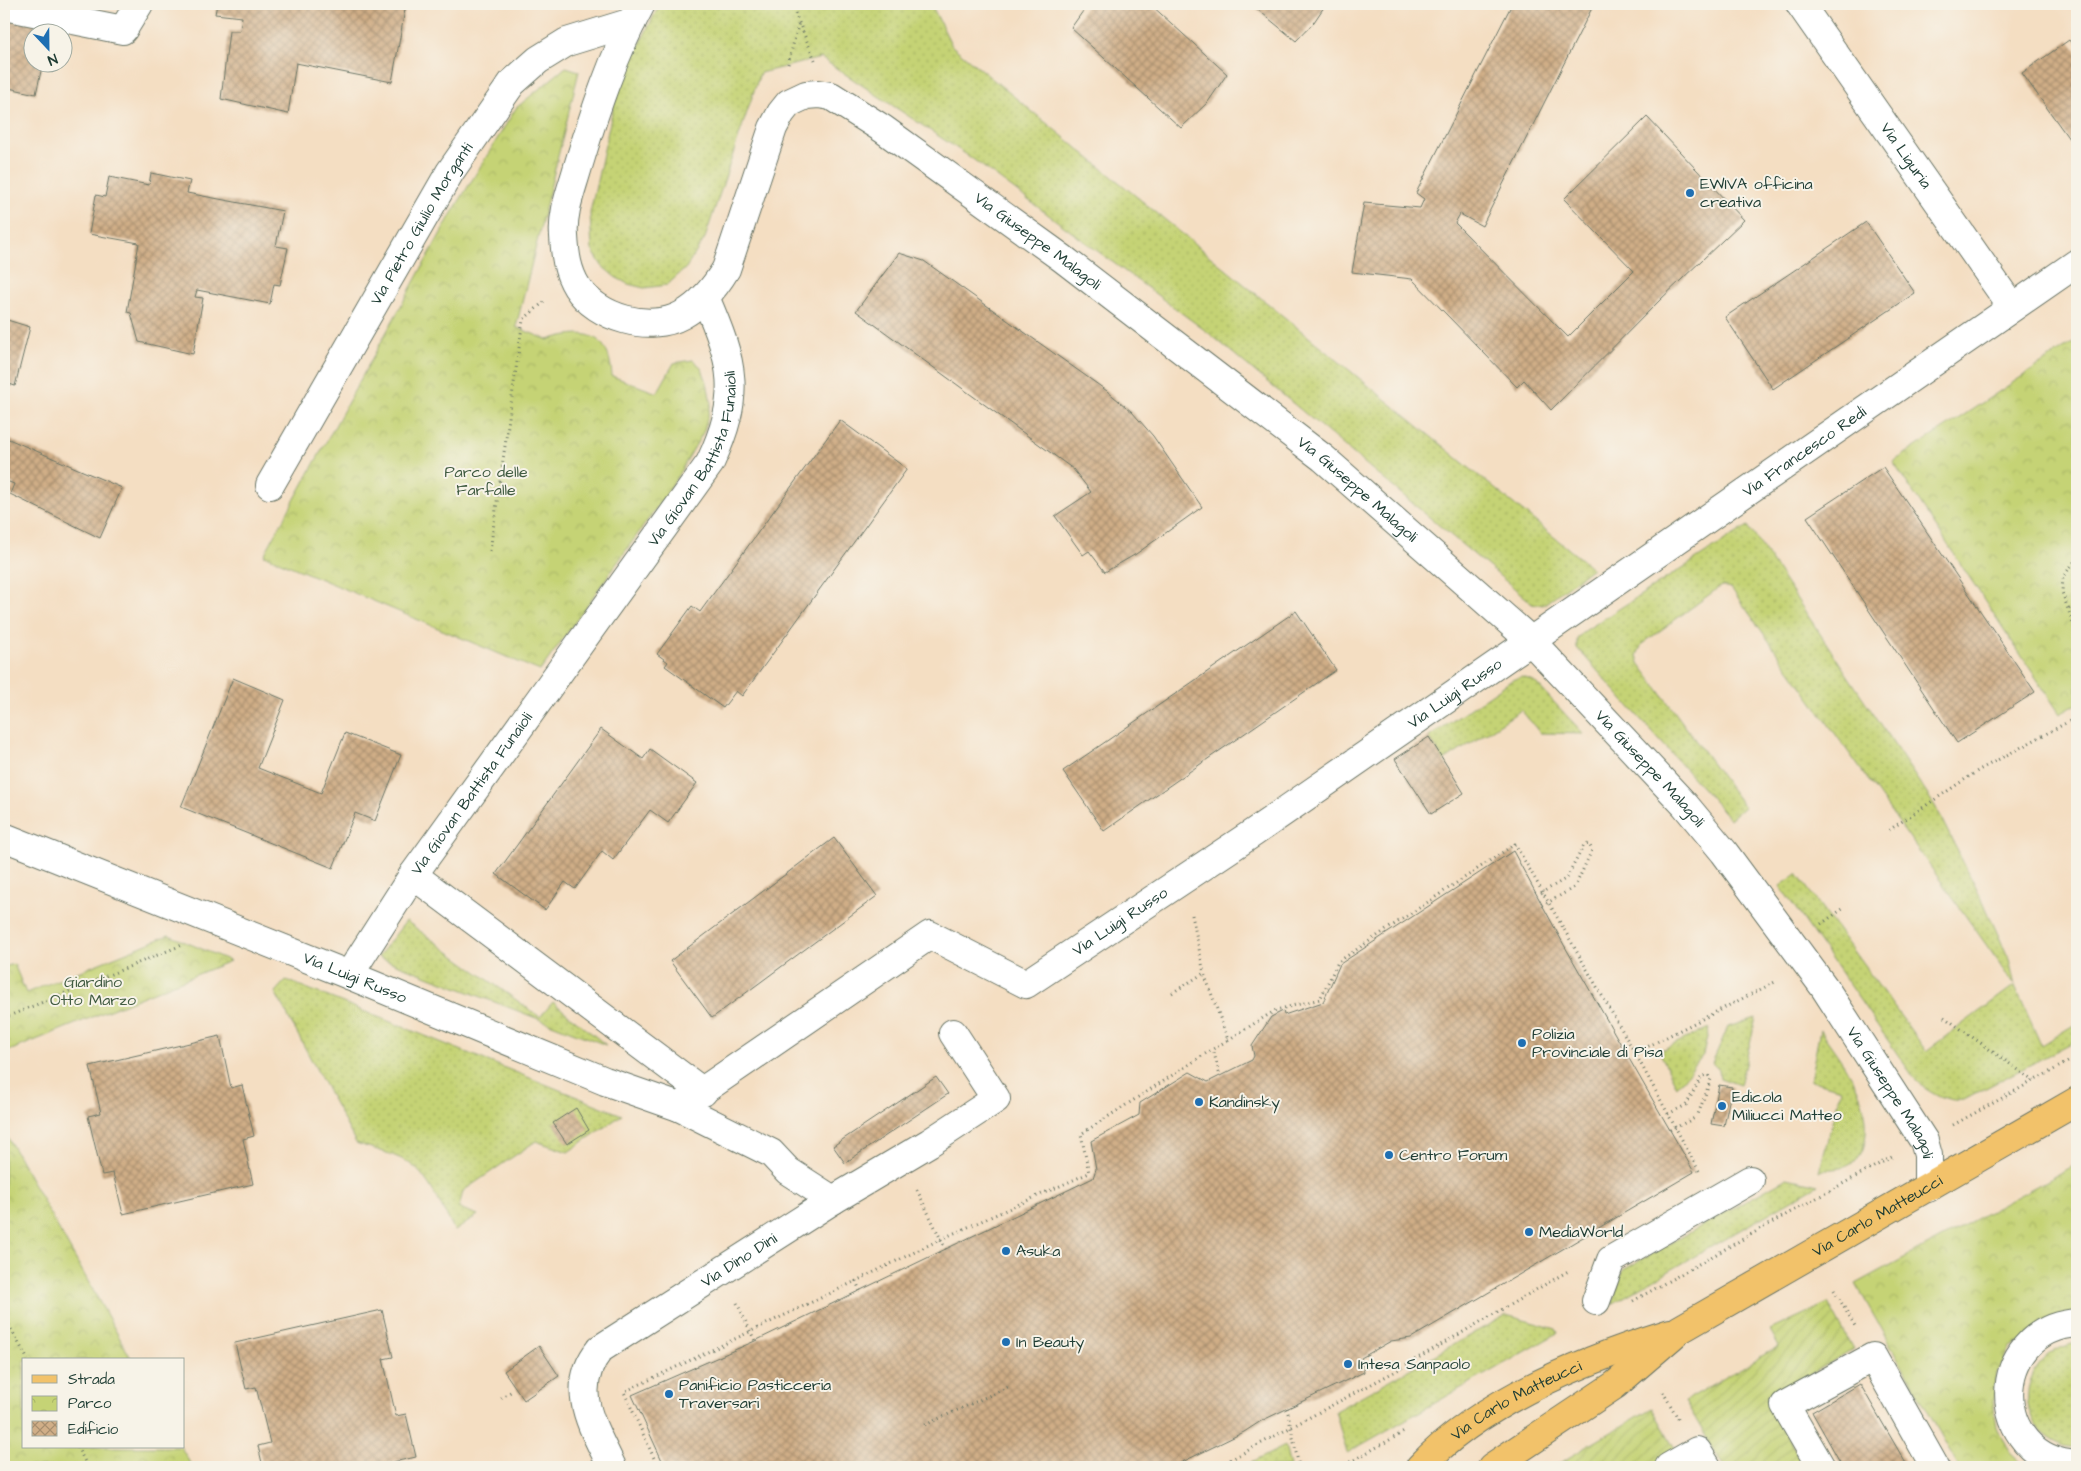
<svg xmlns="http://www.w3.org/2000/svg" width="2081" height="1471" viewBox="0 0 2081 1471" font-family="'Architects Daughter',sans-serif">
  <defs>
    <pattern id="grass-dots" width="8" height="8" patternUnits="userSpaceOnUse" patternTransform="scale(1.25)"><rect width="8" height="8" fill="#c5d375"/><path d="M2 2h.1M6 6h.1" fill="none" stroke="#a9b666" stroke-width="1.8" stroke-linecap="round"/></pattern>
    <pattern id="park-crowns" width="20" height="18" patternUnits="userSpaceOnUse" patternTransform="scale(1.25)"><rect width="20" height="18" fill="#c5d375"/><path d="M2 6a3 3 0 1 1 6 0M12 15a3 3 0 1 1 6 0" fill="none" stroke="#a9b666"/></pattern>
    <pattern id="garden-furrows" width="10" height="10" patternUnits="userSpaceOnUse" patternTransform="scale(1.25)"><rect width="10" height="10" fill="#c5d375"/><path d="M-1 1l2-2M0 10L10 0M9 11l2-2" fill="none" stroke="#a9b666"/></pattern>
    <pattern id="building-cross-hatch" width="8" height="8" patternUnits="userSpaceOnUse" patternTransform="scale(1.25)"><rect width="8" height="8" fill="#d0ae87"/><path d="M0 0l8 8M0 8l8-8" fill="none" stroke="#a88f6f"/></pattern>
  </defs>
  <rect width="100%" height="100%" fill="#f7f3e8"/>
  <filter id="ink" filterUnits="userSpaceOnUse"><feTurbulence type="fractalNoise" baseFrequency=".02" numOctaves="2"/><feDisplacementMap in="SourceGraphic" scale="10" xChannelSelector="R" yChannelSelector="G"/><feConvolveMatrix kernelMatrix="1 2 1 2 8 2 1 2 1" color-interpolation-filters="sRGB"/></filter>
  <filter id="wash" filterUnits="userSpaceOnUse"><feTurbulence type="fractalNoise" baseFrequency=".0096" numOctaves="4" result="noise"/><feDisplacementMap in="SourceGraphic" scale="20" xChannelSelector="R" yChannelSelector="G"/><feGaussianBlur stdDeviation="1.12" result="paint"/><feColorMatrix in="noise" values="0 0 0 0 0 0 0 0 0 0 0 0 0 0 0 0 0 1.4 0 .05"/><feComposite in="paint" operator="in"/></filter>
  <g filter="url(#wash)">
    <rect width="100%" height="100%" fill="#f4dec2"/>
    <g fill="url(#grass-dots)" stroke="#728854">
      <path d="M660,4H931L952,46L1592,568L1543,605L1532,603L1210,334L970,157L821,58L760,73L705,238L686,268L667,285L644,288L628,284L615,277L602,266L592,250L590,213L614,104L634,55Z"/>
      <path d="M1748,526L1935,806L1986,908L2009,959L2015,986L2041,1045L2077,1023V1040L1963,1100C1945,1102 1932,1092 1917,1082L1780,886L1797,874L1926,1051L2015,985L1731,588L1721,586L1642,644L1637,655L1639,663L1744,807L1730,819L1577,648V639L1583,632Z"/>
      <path d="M1522,677L1534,681L1584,734L1540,733L1521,710L1444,761L1429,737L1512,680Z"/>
      <path d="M406,921L540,1017L553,1002L606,1045L378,957Z"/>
      <path d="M286,980L622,1115L568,1152L536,1141L463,1191L459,1208L478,1215L455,1231C445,1213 428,1177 413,1166C400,1155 372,1149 356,1143L275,992Z"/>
      <path d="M1756,1018L1740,1085L1720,1078L1719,1070L1712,1063L1728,1027Z"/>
      <path d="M1709,1028L1703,1055L1677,1087L1659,1051Z"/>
      <path d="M1820,1030C1841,1061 1869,1093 1866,1133C1865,1144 1863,1154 1855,1161C1841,1173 1829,1166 1819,1172L1841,1089L1810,1080Z"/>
      <path d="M1787,1178L1818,1185L1612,1304L1623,1270Z"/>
      <path d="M1506,1315L1556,1329L1558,1333L1347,1453L1335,1411Z"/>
      <path d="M2077,1342V1448C2072,1447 2066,1447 2062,1445C2009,1425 2020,1352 2077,1342Z"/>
      <path d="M1285,1446L1290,1467H1243Z"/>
    </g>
    <g fill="url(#park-crowns)" stroke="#728854">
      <path d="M566,67L579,71L516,327L548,340C585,328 609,332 612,376L657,393L674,363L693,360L701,367L707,382L711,403L704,431L670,489L540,671L264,555L452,213L516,108Z"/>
      <path d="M2077,340V581L2072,584L2077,595V704L2060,714L1893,462Z"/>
      <path d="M169,935L230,961L4,1053V967L14,964L26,993Z"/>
      <path d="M4,1131L132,1360H24V1447H181L192,1467H4Z"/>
      <path d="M2077,1164V1313L2011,1348L1997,1372L1993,1400L1997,1427L2009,1452L2025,1467H1959L1856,1284Z"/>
    </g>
    <g fill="url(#garden-furrows)" stroke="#728854">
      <path d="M1828,1303L1853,1349L1766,1400L1805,1467H1724L1685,1401L1779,1346L1770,1330Z"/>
      <path d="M1652,1408L1677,1452L1650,1467H1553Z"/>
    </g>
    <g id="blocks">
      <g fill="url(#building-cross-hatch)">
        <path d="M217,4H406L392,82L296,63L288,114L221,99L229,31H240L242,17L215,14Z"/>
        <path d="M1088,4H1150L1227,74L1208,102L1181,128L1071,28Z"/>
        <path d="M1251,4H1326L1314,22L1296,41Z"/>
        <path d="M1512,4H1594L1482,226L1460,214L1455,223L1568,337L1634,271L1564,199L1647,117L1744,220L1660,300L1551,410L1524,380L1517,387L1412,279L1352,272L1364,203L1420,208L1424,199L1416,193Z"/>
        <path d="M4,16L51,26L49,32H32V62H43L36,94L4,87Z"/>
        <path d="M2069,40L2077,51V150L2022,73Z"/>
        <path d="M151,173L190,181L187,193L283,211L276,246L288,248L280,285L274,284L270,304L197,290L195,297L203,298L193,354L139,342L131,313L127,312L139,243L89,234L96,195L105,197L109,177L149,185Z"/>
        <path d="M1866,222L1915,293L1773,389L1725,317Z"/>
        <path d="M899,253L924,261L1107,391L1132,412L1153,436L1202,507L1136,554L1105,572L1089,551L1083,555L1055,516L1091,492L1073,469L856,311Z"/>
        <path d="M4,319L30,327L15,386L4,382Z"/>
        <path d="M840,420L907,469L742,696L736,691L723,708L665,666L668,662L657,654L692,606L700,612Z"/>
        <path d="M4,437L122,488L100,538L10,494L14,484L4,480Z"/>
        <path d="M1883,467L2035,692L1957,743L1807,517Z"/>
        <path d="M1296,611L1336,670L1104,831L1063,771Z"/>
        <path d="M233,678L285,700L258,768L321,793L345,733L401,755L375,821L355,813L333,868L181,807Z"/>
        <path d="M601,729L643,759L650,749L697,783L668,823L650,810L613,860L602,851L575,889L565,882L545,910L496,874Z"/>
        <path d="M1429,737L1464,793L1431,814L1395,759Z"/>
        <path d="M834,838L877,896L712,1018L670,961Z"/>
        <path d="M1513,851L1564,945L1694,1172L1411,1338L1391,1341L1361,1358L1364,1372L1261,1421L1244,1432L1172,1467H665L632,1395L755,1341L1093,1178L1096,1169L1091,1141L1139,1115L1140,1103L1190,1072L1208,1082L1252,1060L1254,1056L1252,1046L1271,1017L1283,1011L1284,1015L1323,1002L1340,964Z"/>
        <path d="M220,1036L231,1088L242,1085L254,1136L243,1139L253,1184L123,1214L113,1173L102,1175L88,1116L101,1113L90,1066Z"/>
        <path d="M936,1077L948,1094L845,1163L833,1146Z"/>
        <path d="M1719,1085L1732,1087L1724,1126L1711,1124Z"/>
        <path d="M576,1108L589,1130L567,1144L553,1123Z"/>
        <path d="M382,1310L393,1357L383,1359L396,1416L406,1414L416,1457L371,1467H263L258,1446L270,1443L256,1387L246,1389L235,1343Z"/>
        <path d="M539,1346L559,1376L524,1400L504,1371Z"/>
        <path d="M1860,1384L1908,1467H1843L1812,1412Z"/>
      </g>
    </g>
  </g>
  <g filter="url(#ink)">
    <use href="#blocks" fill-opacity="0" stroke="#6a7566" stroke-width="1"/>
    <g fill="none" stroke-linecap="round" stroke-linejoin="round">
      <defs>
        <g id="minor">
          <path id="s1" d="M641,4C613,56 594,113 577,170C571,191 562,213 564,236C565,254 567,271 577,287C597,318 650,333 682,315C701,305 715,287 726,269L773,128L781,113L789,103L806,95L818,94L831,96L883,129L1062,258L1323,458L1478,594L1530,640L1685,805L1724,852L1824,987L1924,1141L1928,1155V1188"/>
          <path id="s2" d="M1800,4L2012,307"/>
          <path d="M4,6L123,30L139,4"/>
          <path id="s3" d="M270,485L450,172L512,83L538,60L567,42L632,22"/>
          <path id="s4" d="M4,837L349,975L605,1081L679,1107L771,1153L788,1171L833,1200"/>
          <path d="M413,875L703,1092"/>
          <path id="s5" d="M349,975L413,875L710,463C742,394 734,364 705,297"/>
          <path id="s6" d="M679,1107L930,935L1026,984L1253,833L2077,263"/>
          <path d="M1596,1301L1611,1260L1750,1180"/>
          <path d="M2077,1323C1987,1329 1986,1459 2077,1465"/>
          <path id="s7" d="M612,1467C594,1428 567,1390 600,1349L833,1200L929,1143L996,1099L953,1033"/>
          <path d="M1669,1467L1697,1451L1707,1467"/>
          <path d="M1821,1467L1785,1405L1873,1357L1935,1467"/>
        </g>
        <g id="major">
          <path id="s8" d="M1420,1467C1480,1402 1587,1359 1670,1333"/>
          <path id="s9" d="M1492,1467L1615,1385L1679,1330L2077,1101"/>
        </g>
      </defs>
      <use href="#minor" stroke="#6a7566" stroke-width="30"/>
      <use href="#major" stroke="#6a7566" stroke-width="30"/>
      <g stroke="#6a7566" stroke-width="3" stroke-dasharray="1 4" stroke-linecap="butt">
        <path d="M791,4L815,60"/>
        <path d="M788,64L799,22"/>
        <path d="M490,551L523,320L545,301"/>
        <path d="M2077,558L2063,577L2062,592L2075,629L2077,644"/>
        <path d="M2069,608L2077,604"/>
        <path d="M1889,830L1979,770L2077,717"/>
        <path d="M1541,893L1567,878L1584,845L1589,844L1592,850L1575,887"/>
        <path d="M1192,915L1204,973"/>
        <path d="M1821,924L1844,908"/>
        <path d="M1172,993L1204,973L1228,1040L1213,1049L1220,1076"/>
        <path d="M1944,1017L2034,1081"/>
        <path d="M4,1018L182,945"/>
        <path d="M1228,1040L1276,1010L1320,999L1338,962L1515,844L1635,1053L1699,1171"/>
        <path d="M1635,1053L1777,981"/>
        <path d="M1668,1114L1686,1105L1702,1076L1708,1075L1711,1079L1697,1117"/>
        <path d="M1953,1125L2077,1057"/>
        <path d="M917,1190L946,1250"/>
        <path d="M1834,1290L1855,1326"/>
        <path d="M860,1291L856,1281L941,1239L1089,1173L1081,1134L1213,1049"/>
        <path d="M1633,1301L1789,1213L1892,1157"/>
        <path d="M737,1303L755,1341"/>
        <path d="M4,1316L28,1360"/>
        <path d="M1663,1392L1680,1422"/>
        <path d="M501,1398L512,1391"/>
        <path d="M1287,1408L1299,1467"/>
        <path d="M925,1425L1010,1386"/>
        <path d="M77,1447L88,1467"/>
        <path d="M658,1467L624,1392L856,1281"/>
        <path d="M1217,1467L1394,1372L1570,1270"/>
        <path d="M1341,1467L1404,1432"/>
      </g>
      <use href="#minor" stroke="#fff" stroke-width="28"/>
      <use href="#major" stroke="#f2c26a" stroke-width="28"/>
      <g stroke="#6a7566" stroke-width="3" stroke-dasharray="1 4" stroke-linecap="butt">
        <path d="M1542,906L1575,887"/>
        <path d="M1670,1130L1697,1117"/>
      </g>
    </g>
  </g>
  <g fill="#1f6fb2" stroke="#f7f3e8" stroke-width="2">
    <circle cx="1690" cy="193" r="5"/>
    <circle cx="1522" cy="1043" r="5"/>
    <circle cx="1199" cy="1102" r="5"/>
    <circle cx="1722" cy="1106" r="5"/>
    <circle cx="1389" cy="1155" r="5"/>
    <circle cx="1529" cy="1232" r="5"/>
    <circle cx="1006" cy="1251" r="5"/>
    <circle cx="1006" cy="1342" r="5"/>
    <circle cx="1348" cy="1364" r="5"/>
    <circle cx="669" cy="1394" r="5"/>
  </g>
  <g text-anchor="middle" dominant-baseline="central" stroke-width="4" stroke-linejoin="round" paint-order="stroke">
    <g font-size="16" fill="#1f3d34" stroke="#f7f3e8">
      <text stroke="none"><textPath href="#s2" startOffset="185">Via Liguria</textPath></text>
      <text stroke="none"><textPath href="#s3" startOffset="302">Via Pietro Giulio Morganti</textPath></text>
      <text stroke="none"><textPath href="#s1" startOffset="956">Via Giuseppe Malagoli</textPath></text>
      <text stroke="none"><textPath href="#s6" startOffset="1355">Via Francesco Redi</textPath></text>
      <text stroke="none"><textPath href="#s5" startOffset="624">Via Giovan Battista Funaioli</textPath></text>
      <text stroke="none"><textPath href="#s1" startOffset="1361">Via Giuseppe Malagoli</textPath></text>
      <text stroke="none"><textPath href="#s6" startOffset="930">Via Luigi Russo</textPath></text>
      <text stroke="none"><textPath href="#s1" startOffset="1766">Via Giuseppe Malagoli</textPath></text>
      <text stroke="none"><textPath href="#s5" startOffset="219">Via Giovan Battista Funaioli</textPath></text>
      <text stroke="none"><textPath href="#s6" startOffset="525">Via Luigi Russo</textPath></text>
      <text stroke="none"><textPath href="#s4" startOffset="378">Via Luigi Russo</textPath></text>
      <text stroke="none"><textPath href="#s1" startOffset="2171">Via Giuseppe Malagoli</textPath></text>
      <text stroke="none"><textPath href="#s9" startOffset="461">Via Carlo Matteucci</textPath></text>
      <text stroke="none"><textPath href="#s7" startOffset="292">Via Dino Dini</textPath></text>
      <text stroke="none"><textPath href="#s8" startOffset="118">Via Carlo Matteucci</textPath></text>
    </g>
    <g font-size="16" fill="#1f3d34" stroke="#f7f3e8" text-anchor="start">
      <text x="1700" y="184">EWIVA officina<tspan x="1700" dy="18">creativa</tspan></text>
      <text x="1532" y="1034">Polizia<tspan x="1532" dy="18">Provinciale di Pisa</tspan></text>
      <text x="1732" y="1097">Edicola<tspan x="1732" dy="18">Miliucci Matteo</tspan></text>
      <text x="1209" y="1102">Kandinsky</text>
      <text x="1399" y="1155">Centro Forum</text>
      <text x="1539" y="1232">MediaWorld</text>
      <text x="1016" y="1251">Asuka</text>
      <text x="1016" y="1342">In Beauty</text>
      <text x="1358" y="1364">Intesa Sanpaolo</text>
      <text x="679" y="1385">Panificio Pasticceria<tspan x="679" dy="18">Traversari</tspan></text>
    </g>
    <g font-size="16" fill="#405b41" stroke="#f7f3e8">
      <text x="486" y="472">Parco delle<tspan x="486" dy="18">Farfalle</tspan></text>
      <text x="93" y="982">Giardino<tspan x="93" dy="18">Otto Marzo</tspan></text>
    </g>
  </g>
  <rect width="2081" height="1471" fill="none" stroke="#f7f3e8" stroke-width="20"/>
  <rect x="22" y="1358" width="162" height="90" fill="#f7f3e8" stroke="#a1aaa0"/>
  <rect x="32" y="1375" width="25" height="8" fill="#f2c26a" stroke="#a1aaa0"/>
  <text x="68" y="1384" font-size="15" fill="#1f3d34">Strada</text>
  <rect x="32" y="1396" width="25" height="15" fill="url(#park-crowns)" stroke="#a1aaa0"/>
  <text x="68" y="1408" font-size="15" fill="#1f3d34">Parco</text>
  <rect x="32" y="1421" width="25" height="15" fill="url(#building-cross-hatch)" stroke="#a1aaa0"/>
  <text x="68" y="1434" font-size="15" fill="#1f3d34">Edificio</text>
  <g transform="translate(48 48) rotate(158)"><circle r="24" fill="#f7f3e8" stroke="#a1aaa0"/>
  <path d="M0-4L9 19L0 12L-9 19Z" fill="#1f6fb2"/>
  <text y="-8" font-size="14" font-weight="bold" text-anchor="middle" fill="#1f3d34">N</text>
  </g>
</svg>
